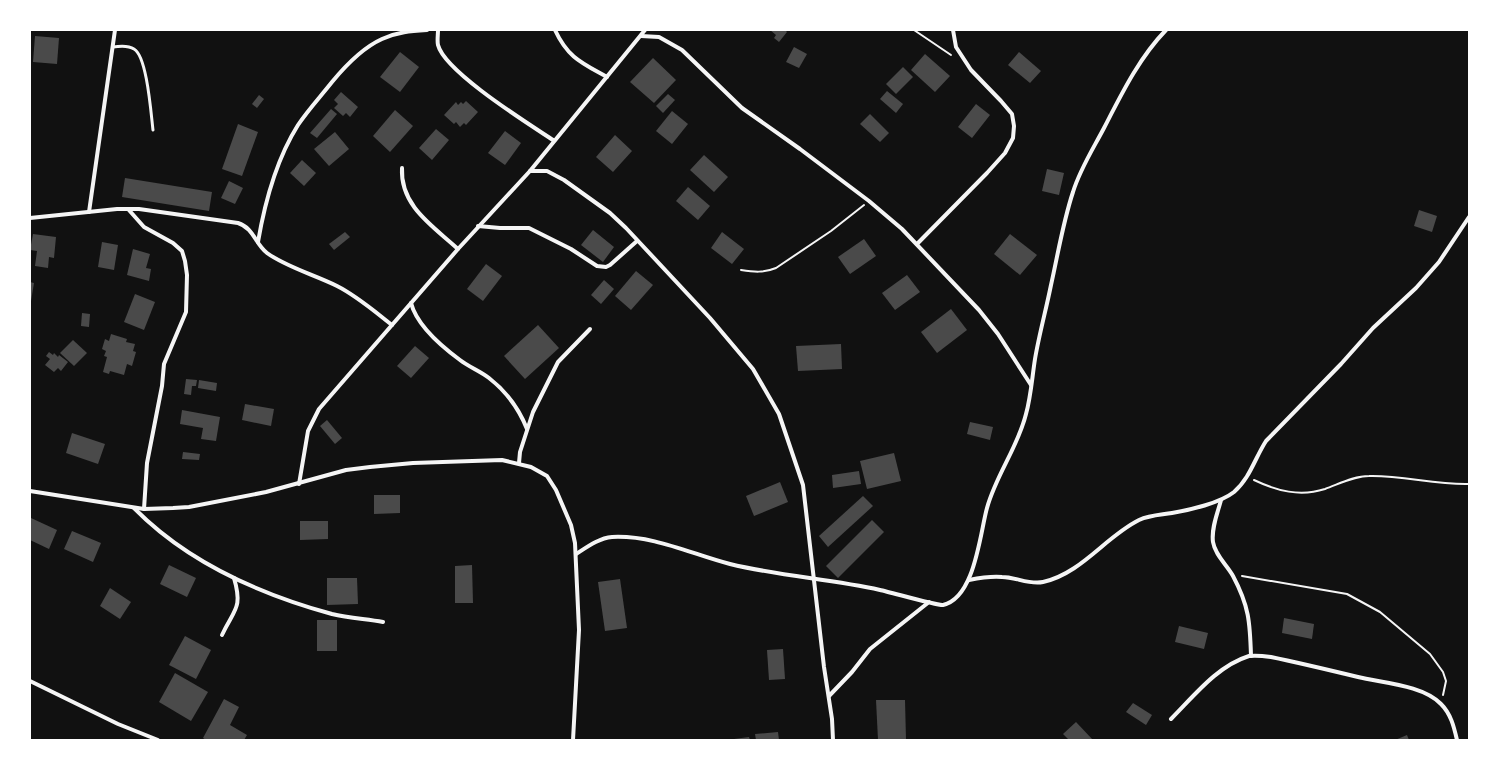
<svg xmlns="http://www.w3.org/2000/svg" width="1499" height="770" viewBox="0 0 1499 770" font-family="Quicksand,sans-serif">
  <rect width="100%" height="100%" fill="#111"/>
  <g fill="#4a4a4a">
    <path d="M770,30H785L787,32L779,42L774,38L776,35Z"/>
    <path d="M35,36L59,38L57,64L33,62Z"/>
    <path d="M794,47L807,54L799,68L786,62Z"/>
    <path d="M400,52L419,67L400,92L380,77Z"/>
    <path d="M1019,52L1041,71L1030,83L1008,65Z"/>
    <path d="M925,54L950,76L935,92L911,70Z"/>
    <path d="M653,58L676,80L654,103L630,82Z"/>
    <path d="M903,67L913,77L896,94L886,84Z"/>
    <path d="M887,91L903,104L896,113L880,99Z"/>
    <path d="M341,92L358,107L350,117L346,113L343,116L334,108L338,104L334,100Z"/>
    <path d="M668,94L675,100L663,113L656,106Z"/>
    <path d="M259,95L264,99L257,108L252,104Z"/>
    <path d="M466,101L478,112L466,125L464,123L460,127L456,122L454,124L444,115L456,102L458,105L461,102L463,104Z"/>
    <path d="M976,104L990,115L972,138L958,127Z"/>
    <path d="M331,109L337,114L317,138L310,133Z"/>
    <path d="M395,110L413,126L390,152L373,136Z"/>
    <path d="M672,111L688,124L672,144L656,131Z"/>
    <path d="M870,114L889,133L880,142L860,124Z"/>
    <path d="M238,124L258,132L242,176L222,169Z"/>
    <path d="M436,129L449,140L432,160L419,148Z"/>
    <path d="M505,131L521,143L505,165L488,153Z"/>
    <path d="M335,132L349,149L329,166L314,149Z"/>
    <path d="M615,135L632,151L613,172L596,157Z"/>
    <path d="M704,155L728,177L714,192L690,170Z"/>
    <path d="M302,160L316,173L304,186L290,173Z"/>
    <path d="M1047,169L1064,173L1059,195L1042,191Z"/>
    <path d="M125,178L212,192L209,211L122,197Z"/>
    <path d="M229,181L243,188L235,204L221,198Z"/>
    <path d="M688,187L710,206L698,220L676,201Z"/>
    <path d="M1419,210L1437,216L1432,232L1414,226Z"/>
    <path d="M593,230L614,247L603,262L581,245Z"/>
    <path d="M345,232L350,237L334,250L329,244Z"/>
    <path d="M722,232L744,249L732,264L711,248Z"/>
    <path d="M33,234L56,237L54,258L49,257L48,268L35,266L37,251L30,250Z"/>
    <path d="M1010,234L1037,255L1020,275L994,254Z"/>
    <path d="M864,239L876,256L850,274L838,257Z"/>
    <path d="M102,242L118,245L114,270L98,267Z"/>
    <path d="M133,249L150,254L146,268L151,269L149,281L127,275Z"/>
    <path d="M486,264L502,276L483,301L467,289Z"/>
    <path d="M636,271L653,285L631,310L615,296Z"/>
    <path d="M907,275L920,292L895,310L882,293Z"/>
    <path d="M604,280L614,289L601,304L591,295Z"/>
    <path d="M30,282L34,283L31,301H30Z"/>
    <path d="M135,294L155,302L144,330L124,322Z"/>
    <path d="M951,309L967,330L937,353L921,332Z"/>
    <path d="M82,313L90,314L89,327L81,326Z"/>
    <path d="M538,325L559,348L525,379L504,356Z"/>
    <path d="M111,334L127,339L126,342L135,344L133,351L136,352L132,366L127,364L124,375L110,371L109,374L103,372L107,357L104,356L106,351L102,349L105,339L109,341Z"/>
    <path d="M73,340L87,353L74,366L60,353Z"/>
    <path d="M841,344L842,369L798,371L796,346Z"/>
    <path d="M415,346L429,358L411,378L397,366Z"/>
    <path d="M49,352L53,355L54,353L58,357L59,355L68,362L61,371L58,368L54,372L45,365L50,359L46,356Z"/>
    <path d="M186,379L197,380L196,386H192L191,395L184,394Z"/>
    <path d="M199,380L217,383L216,391L198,388Z"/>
    <path d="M245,404L274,409L271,426L242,420Z"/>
    <path d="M182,410L220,417L216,441L201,439L203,428L180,424Z"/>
    <path d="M327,420L342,438L335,444L320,426Z"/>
    <path d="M970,422L993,427L990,440L967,434Z"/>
    <path d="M72,433L105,444L98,464L66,453Z"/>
    <path d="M183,452L200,454L199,460L182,459Z"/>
    <path d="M894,453L901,481L867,489L860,461Z"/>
    <path d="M859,471L861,484L833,488L832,475Z"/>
    <path d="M780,482L788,502L754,516L746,496Z"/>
    <path d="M374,495H400V513L374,514Z"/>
    <path d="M863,496L873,506L828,547L819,536Z"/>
    <path d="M31,518L57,530L49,549L30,540Z"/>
    <path d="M872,520L884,532L838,578L826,566Z"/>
    <path d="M300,521H328V539L300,540Z"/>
    <path d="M72,531L101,543L93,562L64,549Z"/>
    <path d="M169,565L196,578L187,597L160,584Z"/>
    <path d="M472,565L473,603H455V566Z"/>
    <path d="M327,578H357L358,604L327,605Z"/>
    <path d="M620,579L627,628L605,631L598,582Z"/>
    <path d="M110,588L131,602L120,619L100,606Z"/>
    <path d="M1284,618L1314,624L1312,639L1282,633Z"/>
    <rect x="317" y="620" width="20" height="31"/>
    <path d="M1179,626L1208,633L1204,649L1175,642Z"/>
    <path d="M185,636L211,650L196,679L169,665Z"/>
    <path d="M783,649L785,679L769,680L767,650Z"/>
    <path d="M175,673L208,692L191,721L159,702Z"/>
    <path d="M224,699L239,707L230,725L247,735L244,740H206L203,738Z"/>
    <path d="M876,700H905L906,740H878Z"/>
    <path d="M1133,703L1152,715L1146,725L1126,712Z"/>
    <path d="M1076,722L1093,740H1069L1063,734Z"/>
    <path d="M778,732L779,740H756L755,734Z"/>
    <path d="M1407,735L1409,740H1395Z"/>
    <path d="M749,737L750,740H735L734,739Z"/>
  </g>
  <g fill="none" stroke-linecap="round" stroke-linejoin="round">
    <g stroke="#f5f5f5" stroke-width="2">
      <path d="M914,30L951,55"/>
      <path d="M741,270C754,272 764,273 776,268L831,231L864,205"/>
      <path d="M1254,480C1277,491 1300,497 1325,489C1339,484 1354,476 1369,476C1402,475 1435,485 1469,484"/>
      <path d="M1242,576L1347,594L1380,612L1430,654L1443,672L1446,681L1443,695"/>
    </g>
    <path stroke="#f5f5f5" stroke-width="3" d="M113,47C119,46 128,45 134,49C147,56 151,114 153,130"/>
    <g stroke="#f5f5f5" stroke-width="4">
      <path d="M438,30C438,35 437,41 438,45C445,72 529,124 553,140"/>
      <path d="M555,30C568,58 582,63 607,77"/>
      <path d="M641,36L659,37L682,50L742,108L800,149L869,201L902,229L979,310L998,334L1031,385"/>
      <path d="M402,168C400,206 433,226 458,249"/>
      <path d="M530,171H547L564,180L610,213L626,228L710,318L753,369L779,414L803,485L824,667L832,719L833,740"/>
      <path d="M128,209L144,227L173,243L182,251L185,261L187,275L186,312L164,364L162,386L147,463L144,509"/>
      <path d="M89,212L115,30"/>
      <path d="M30,218L117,209H139L238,223C254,228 255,244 267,253C286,267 315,275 337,286C357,296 374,311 392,325"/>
      <path d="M478,226L500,228H529L571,249L597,266L606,267L610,265L637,241"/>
      <path d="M258,242C265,201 276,160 298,125C308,110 321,96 332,82C346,65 362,48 382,39C397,32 411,31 427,30"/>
      <path d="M917,244L987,173L1005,153L1013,138L1014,126L1012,114L1001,101L971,70L956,47L953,30"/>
      <path d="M411,303C417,326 441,346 460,360C469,367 480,371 489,378C507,392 519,409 527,429"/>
      <path d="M519,463L520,452L533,412L558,362L590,329"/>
      <path d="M299,484L308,431L319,409L458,249L530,171L645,30"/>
      <path d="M30,491L144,509L173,508L189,507L266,492L346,470L370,467L413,463L502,460L531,467L547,476L556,490L571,525L575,543L579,630L573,740"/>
      <path d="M1221,500C1218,512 1211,528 1213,542C1215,555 1227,565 1233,576C1249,606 1250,622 1251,656"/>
      <path d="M134,508C187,562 259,594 332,614C349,618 366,619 383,622"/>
      <path d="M576,554C587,547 599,538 612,537C654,535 691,554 730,564C779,576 830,579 880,590C890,592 938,606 943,605C975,598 980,533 987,508C996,475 1018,447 1026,414C1031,396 1032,378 1035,359C1039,335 1046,310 1051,285C1058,254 1063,222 1073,192C1080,169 1093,149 1104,128C1122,93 1139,58 1166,30"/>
      <path d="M969,580C979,578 991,576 1002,577C1016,577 1029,585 1043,582C1082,573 1105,537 1139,520C1150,515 1160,515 1172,513C1190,510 1220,503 1234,492C1250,478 1255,458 1266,441L1341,364L1373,328L1416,288L1439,262L1469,217"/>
      <path d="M222,635C234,609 243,609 234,578"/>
      <path d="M30,681L118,724L158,740"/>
      <path d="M829,696L852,672L870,649L929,602"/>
      <path d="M1171,719C1194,696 1217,666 1249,656C1256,655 1264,656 1271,657C1300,663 1329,670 1358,677C1383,683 1423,685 1441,704C1451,714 1454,727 1457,740"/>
    </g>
  </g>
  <rect width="1499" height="770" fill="none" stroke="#ffffff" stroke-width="62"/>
</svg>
